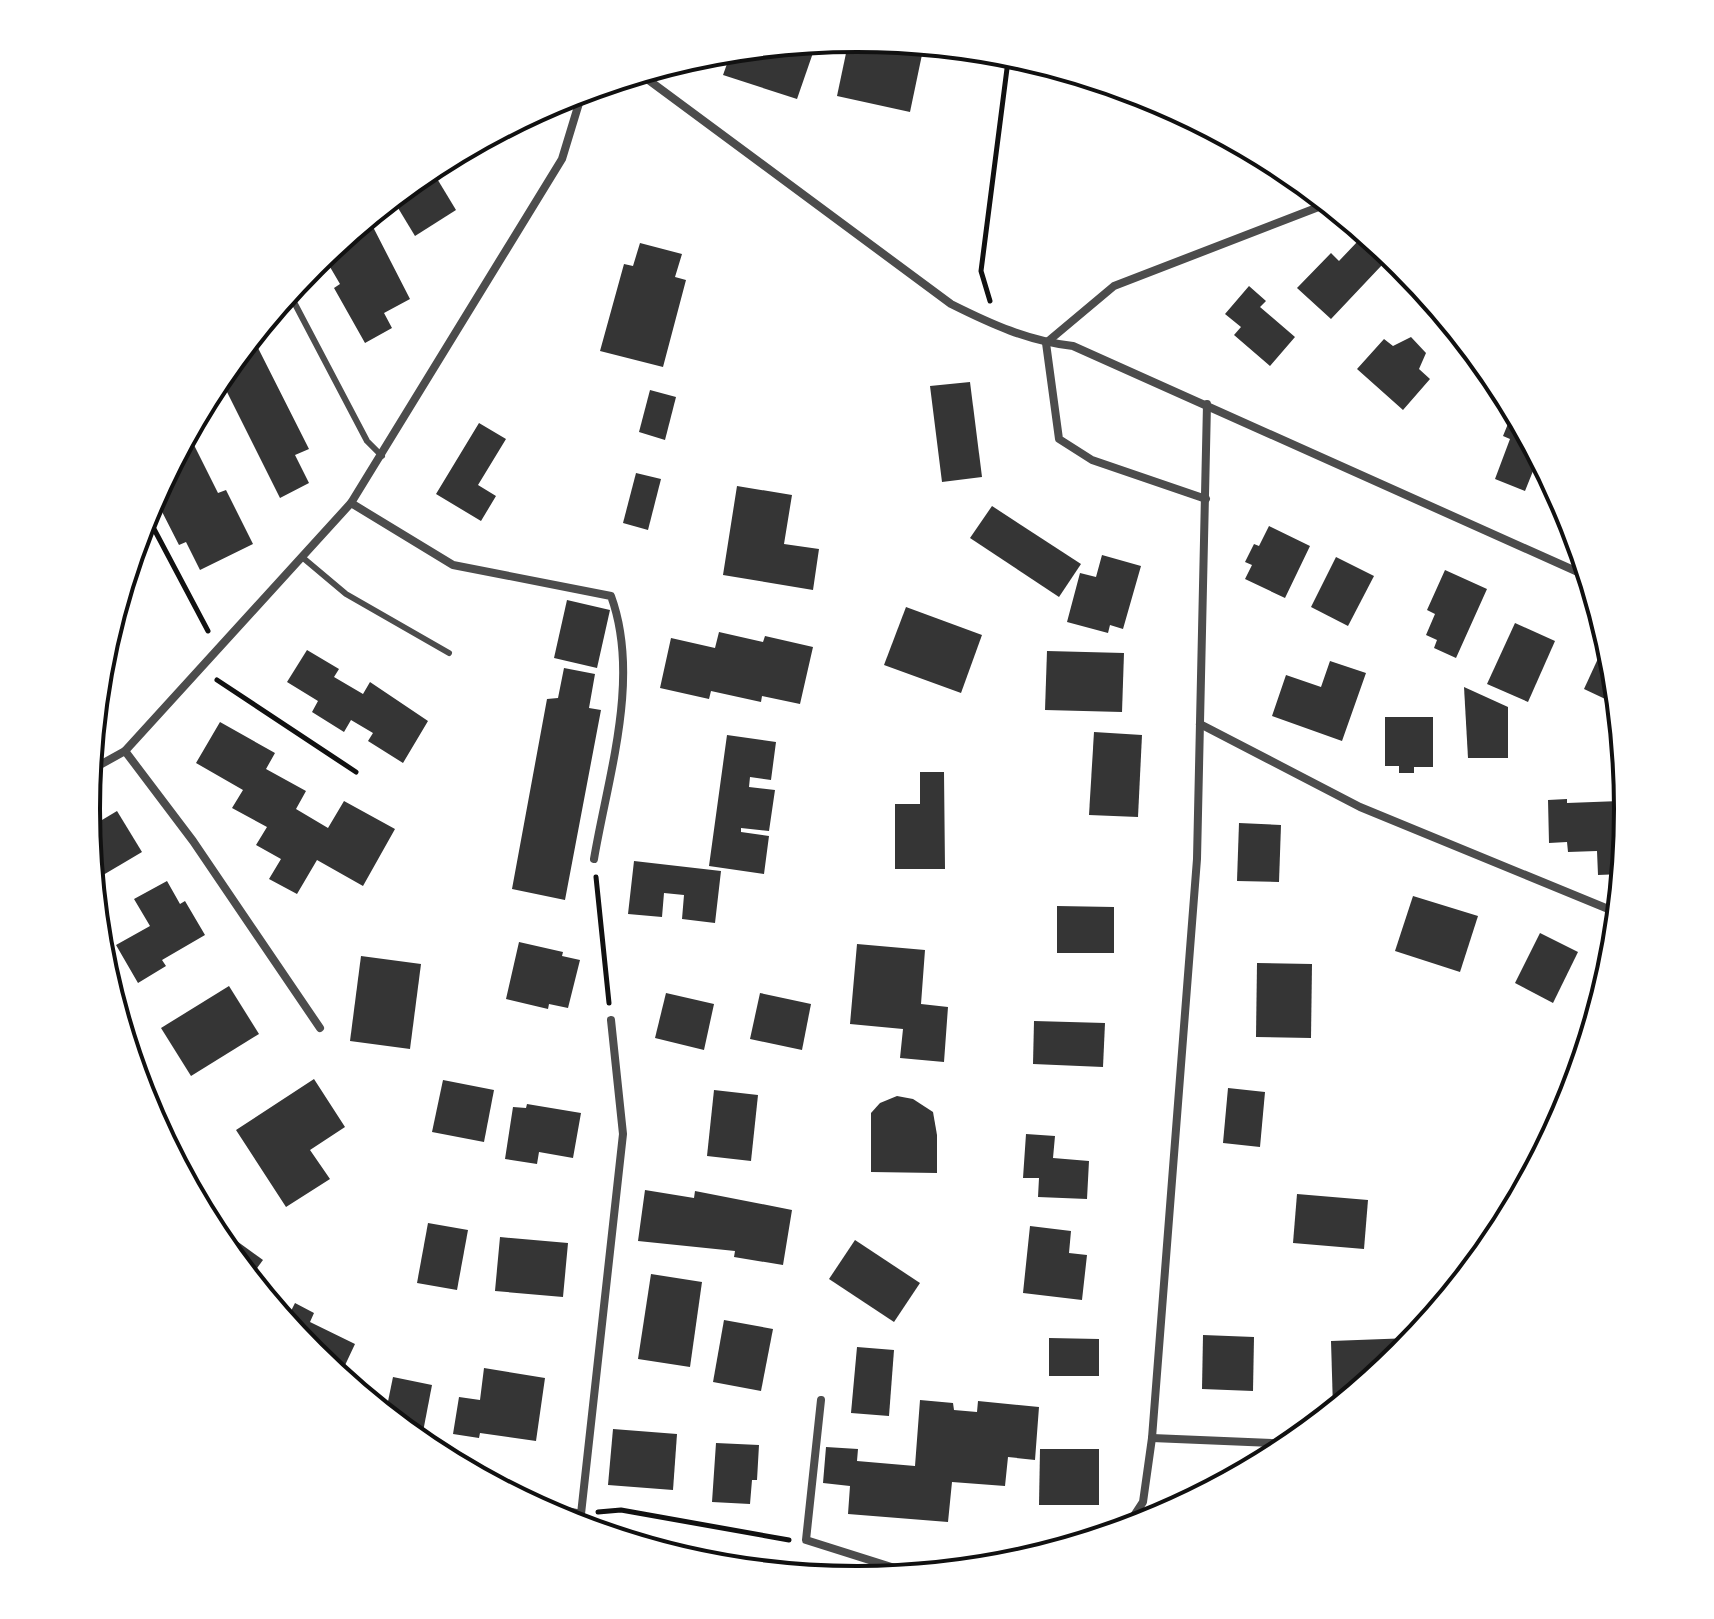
<svg xmlns="http://www.w3.org/2000/svg" width="1714" height="1619" viewBox="0 0 1714 1619" font-family="'Public Sans',sans-serif">
  <rect width="100%" height="100%" fill="#fff"/>
  <g fill="#353535">
    <path d="M857,38L924,45L910,112L837,96L849,39Z"/>
    <path d="M803,43L815,47L797,99L723,75L732,50Z"/>
    <path d="M430,167L456,210L415,236L392,198Z"/>
    <path d="M371,223L410,299L384,313L392,328L365,343L334,288L340,284L323,255Z"/>
    <path d="M1358,241L1382,265L1331,319L1297,288L1331,253L1339,261Z"/>
    <path d="M640,243L682,254L675,277L686,280L663,367L600,351L624,264L633,266Z"/>
    <path d="M1249,286L1266,301L1260,307L1295,337L1270,366L1234,335L1241,327L1225,314Z"/>
    <path d="M252,336L309,449L295,455L309,483L280,498L219,376Z"/>
    <path d="M1411,337L1426,353L1419,369L1430,379L1403,410L1357,369L1384,339L1393,346Z"/>
    <path d="M970,382L982,477L942,482L930,386Z"/>
    <path d="M650,390L676,397L665,440L639,432Z"/>
    <path d="M1514,409L1539,456L1525,491L1495,479L1510,439L1503,436Z"/>
    <path d="M479,423L506,439L478,485L496,496L481,521L436,494Z"/>
    <path d="M188,433L218,493L226,490L253,544L200,570L186,542L179,545L154,496Z"/>
    <path d="M636,473L661,479L648,530L623,523Z"/>
    <path d="M737,486L792,495L784,544L819,549L813,590L723,575Z"/>
    <path d="M992,506L1081,564L1059,597L970,538Z"/>
    <path d="M1269,526L1310,546L1285,598L1245,579L1252,565L1245,562L1254,544L1259,546Z"/>
    <path d="M1102,555L1141,566L1123,629L1110,625L1108,633L1067,622L1080,573L1096,577Z"/>
    <path d="M1336,557L1374,576L1348,626L1311,607Z"/>
    <path d="M1445,570L1487,589L1456,658L1434,648L1437,640L1426,635L1435,614L1427,610Z"/>
    <path d="M567,600L610,610L597,668L554,658Z"/>
    <path d="M906,607L982,635L961,693L884,665Z"/>
    <path d="M1515,623L1555,641L1528,702L1487,684Z"/>
    <path d="M719,632L763,642L765,636L813,647L800,704L762,696L761,702L711,691L709,699L660,688L671,638L715,648Z"/>
    <path d="M1607,639L1614,659L1618,705L1584,689Z"/>
    <path d="M307,650L339,669L334,677L363,694L370,682L428,721L403,763L368,741L373,733L351,720L344,732L312,712L318,701L287,682Z"/>
    <path d="M1047,651L1124,653L1122,712L1045,710Z"/>
    <path d="M1330,661L1366,673L1342,741L1272,716L1286,675L1321,687Z"/>
    <path d="M564,668L595,674L589,708L601,710L565,900L512,889L547,699L558,698Z"/>
    <path d="M1464,687L1508,707V758H1468Z"/>
    <path d="M1385,717H1433V767H1414V773H1399V766H1385Z"/>
    <path d="M220,722L275,753L266,769L306,791L296,809L328,828L344,801L395,829L363,886L317,860L297,894L269,879L281,859L256,845L267,827L232,808L243,790L196,763Z"/>
    <path d="M1094,732L1142,735L1138,817L1089,815Z"/>
    <path d="M727,735L776,742L771,780L750,777L749,787L775,790L769,831L741,828V832L769,836L764,874L709,866Z"/>
    <path d="M920,772H944L945,869H895V804H920Z"/>
    <path d="M1567,799V803L1620,801L1622,874L1598,875L1597,851L1568,852L1567,842L1549,843L1548,800Z"/>
    <path d="M117,811L142,852L93,881L87,829Z"/>
    <path d="M1239,823L1281,825L1279,882L1237,881Z"/>
    <path d="M634,861L721,871L715,923L682,919L684,895L664,893L662,917L628,914Z"/>
    <path d="M167,881L180,904L185,901L205,935L162,960L166,966L138,983L116,945L150,926L134,899Z"/>
    <path d="M1413,896L1478,916L1460,972L1395,951Z"/>
    <path d="M1057,906L1114,907V953H1057Z"/>
    <path d="M1540,933L1578,952L1553,1003L1515,983Z"/>
    <path d="M519,942L563,952L562,956L580,960L568,1008L549,1004L548,1009L506,999Z"/>
    <path d="M857,944L925,950L921,1004L948,1007L944,1062L900,1058L903,1029L850,1024Z"/>
    <path d="M361,956L421,964L410,1049L350,1041Z"/>
    <path d="M1257,963L1312,964L1311,1038L1256,1037Z"/>
    <path d="M229,986L259,1034L191,1076L161,1028Z"/>
    <path d="M666,993L714,1004L704,1050L655,1038Z"/>
    <path d="M760,993L811,1004L802,1050L750,1039Z"/>
    <path d="M1034,1021L1105,1023L1103,1067L1033,1064Z"/>
    <path d="M314,1079L345,1127L310,1150L330,1179L286,1207L236,1130Z"/>
    <path d="M443,1080L494,1090L484,1142L432,1132Z"/>
    <path d="M1228,1088L1265,1092L1260,1147L1223,1143Z"/>
    <path d="M714,1090L758,1095L751,1161L707,1156Z"/>
    <path d="M897,1096L913,1099L933,1112L937,1135V1173L871,1172V1113L880,1103Z"/>
    <path d="M527,1104L581,1113L573,1158L539,1152L537,1164L505,1159L513,1107L526,1108Z"/>
    <path d="M1026,1134L1055,1136L1053,1158L1089,1161L1087,1199L1038,1197L1039,1178H1023Z"/>
    <path d="M645,1190L694,1198L695,1191L792,1210L783,1265L734,1257L735,1251L638,1241Z"/>
    <path d="M1297,1194L1368,1200L1364,1249L1293,1243Z"/>
    <path d="M428,1223L468,1230L457,1290L417,1283Z"/>
    <path d="M1030,1226L1071,1231L1069,1253L1087,1255L1082,1300L1023,1293Z"/>
    <path d="M500,1237L568,1243L563,1297L495,1291Z"/>
    <path d="M234,1239L263,1260L249,1279L226,1250Z"/>
    <path d="M855,1240L920,1283L894,1322L829,1279Z"/>
    <path d="M651,1274L702,1282L690,1367L638,1359Z"/>
    <path d="M295,1303L314,1313L310,1322L355,1344L339,1378L311,1355L285,1323Z"/>
    <path d="M724,1320L773,1329L761,1391L713,1382Z"/>
    <path d="M1203,1335L1254,1337L1253,1391L1202,1389Z"/>
    <path d="M1049,1338L1099,1339V1376H1049Z"/>
    <path d="M1411,1338V1344L1402,1355L1338,1408H1333L1331,1341Z"/>
    <path d="M857,1347L894,1350L889,1416L851,1413Z"/>
    <path d="M484,1368L545,1378L536,1441L480,1433L479,1438L453,1434L459,1397L480,1400Z"/>
    <path d="M393,1377L432,1385L422,1437L408,1434L385,1416Z"/>
    <path d="M920,1400L953,1403L954,1410L977,1412L978,1401L1039,1407L1035,1460L1008,1457L1005,1486L952,1482L948,1522L848,1514L850,1486L823,1483L826,1447L858,1449L857,1461L915,1466Z"/>
    <path d="M613,1429L677,1434L673,1490L608,1485Z"/>
    <path d="M716,1443L759,1445L757,1480H752L750,1504L712,1502Z"/>
    <path d="M1040,1449H1099V1505H1039Z"/>
    <path d="M1225,1474L1239,1476L1225,1483Z"/>
    <path d="M672,1555L721,1556V1568L706,1566Z"/>
  </g>
  <g fill="none" stroke-linecap="round" stroke-linejoin="round">
    <g stroke="#111" stroke-width="5">
      <path d="M990,301L981,271L1009,53"/>
      <path d="M145,512L208,631"/>
      <path d="M217,680L356,772"/>
      <path d="M596,877L609,1003"/>
      <path d="M598,1512L621,1510L789,1540"/>
    </g>
    <g stroke="#4c4c4c" stroke-width="6">
      <path d="M295,304L367,441L382,456"/>
      <path d="M302,557L346,594L449,653"/>
    </g>
    <g stroke="#4c4c4c" stroke-width="8">
      <path d="M639,73L951,304C991,324 1028,341 1073,346L1589,577"/>
      <path d="M1206,499L1092,460L1059,439L1046,343L1114,286L1329,203"/>
      <path d="M351,503L453,565L611,596C641,678 608,776 594,859"/>
      <path d="M1200,724L1360,807L1618,913"/>
      <path d="M125,751L193,841L320,1028"/>
      <path d="M89,771L125,751L351,503L562,159L583,90"/>
      <path d="M821,1400L806,1540L901,1570L908,1576"/>
      <path d="M1152,1438L1294,1444"/>
      <path d="M524,1502L581,1514L623,1134L611,1020"/>
      <path d="M1124,1531L1143,1502L1152,1438L1197,859L1207,404"/>
    </g>
  </g>
  <path d="M0 0H1714V1619H0ZM100 809a757 757 0 1 1 1514 0a757 757 0 1 1-1514 0Z" fill="#fff" fill-rule="evenodd"/>
  <path fill="none" stroke="#111" stroke-width="4" d="M100 809a757 757 0 1 1 1514 0a757 757 0 1 1-1514 0Z"/>
</svg>
